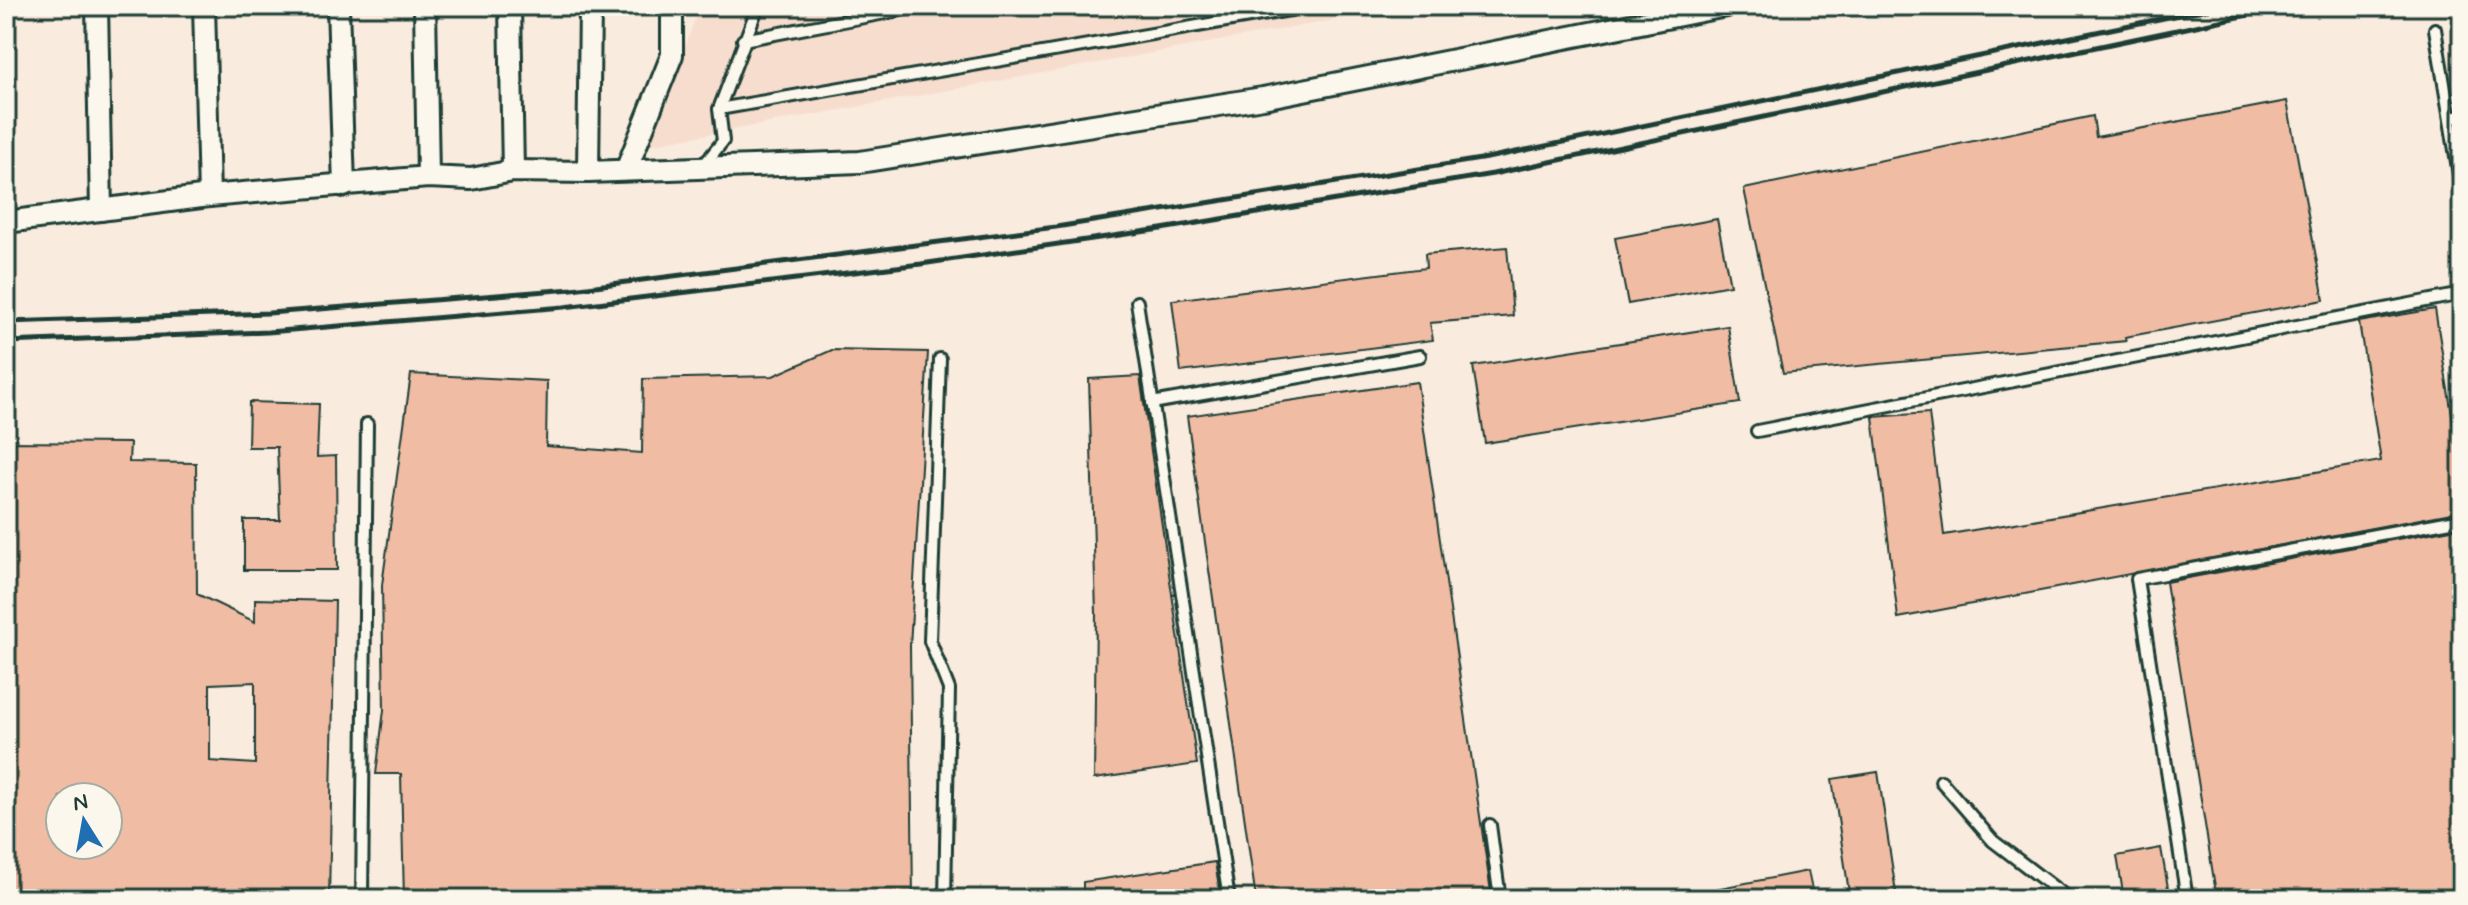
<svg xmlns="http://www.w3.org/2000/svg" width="2468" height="905" viewBox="0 0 2468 905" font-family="Mynerve,sans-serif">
  <rect width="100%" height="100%" fill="#f9ebde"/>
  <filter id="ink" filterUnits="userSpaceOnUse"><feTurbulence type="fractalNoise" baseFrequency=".0125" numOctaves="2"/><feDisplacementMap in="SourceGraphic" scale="16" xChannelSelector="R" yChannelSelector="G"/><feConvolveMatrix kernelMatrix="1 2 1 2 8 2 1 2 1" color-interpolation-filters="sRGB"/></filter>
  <g filter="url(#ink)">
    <path fill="#f7ddcd" d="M700,6H1410L648,145Z"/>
    <g fill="#f1bca4" stroke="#1f3d34" stroke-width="2" fill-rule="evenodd">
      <path d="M2287,101L2324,300L2125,337L2126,341L1783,373L1744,189L2093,116L2096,137Z"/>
      <path d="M1717,219L1730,285L1628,304L1615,238Z"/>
      <path d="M1507,247L1513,316L1430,323L1433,340L1181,372L1172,300L1426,268L1425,254Z"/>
      <path d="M2435,309L2462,477V511L1898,618L1873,417L1929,413L1944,535L2381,461L2359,322Z"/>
      <path d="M1728,326L1740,403L1485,443L1473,366Z"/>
      <path d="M832,350L928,352L910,646L913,899H404L401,774H376L384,710L382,585L411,374L547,381L546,446L642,453L643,379L773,376Z"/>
      <path d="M1140,376L1197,764L1094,779L1096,613L1089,379Z"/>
      <path d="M1417,382L1492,899H1256L1187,416Z"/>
      <path d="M249,402L319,404L317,457L336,456L337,570H244V520H280L277,447H248Z"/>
      <path d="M6,442L130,443L129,462L196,463L197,594L255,622V599L335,601L329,899H6ZM255,682V764L210,761V684ZM60,797H108V845H60Z"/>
      <path d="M2462,527V899H2217L2166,582Z"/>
      <path d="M1878,772L1897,899H1850L1832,779Z"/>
      <path d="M2161,848L2170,899H2124L2117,856Z"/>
      <path d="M1215,862L1221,899H1083V882Z"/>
      <path d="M1808,871L1814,899H1699V892Z"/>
    </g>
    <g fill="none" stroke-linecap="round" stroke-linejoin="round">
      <defs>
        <g id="lane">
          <path d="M2435,29L2462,193"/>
          <path d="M743,40L922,6"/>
          <path d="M719,109L1313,6"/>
          <path d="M2450,118L2462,116"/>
          <path d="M703,166L723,141L719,109L758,6"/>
          <path d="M1137,302L1229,899"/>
          <path d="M940,359L930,641L949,689L945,899"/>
          <path d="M1152,403L1420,356"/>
          <path d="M1757,431L2462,294"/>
          <path d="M1941,781L1993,841L2069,899"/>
          <path d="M1490,825L1500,899"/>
          <path d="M362,899L367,424"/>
          <path d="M2187,899L2137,579L2462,519"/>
        </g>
        <g id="street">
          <path d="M97,6L101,210"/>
          <path d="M204,6L209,196"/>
          <path d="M338,6L344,186"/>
          <path d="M425,6L428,177"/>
          <path d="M510,6L513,171"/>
          <path d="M627,168L672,55V6"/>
          <path d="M588,172L590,6"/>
          <path d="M6,222L209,196L428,177L471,179L513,171L588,172L860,162L1263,98L1726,6"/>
        </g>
      </defs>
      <use href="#lane" stroke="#1f3d34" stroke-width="16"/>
      <use href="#street" stroke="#1f3d34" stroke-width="26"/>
      <use href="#lane" stroke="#fbf7ec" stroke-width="10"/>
      <use href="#street" stroke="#fbf7ec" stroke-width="20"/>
      <g stroke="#1f3d34" stroke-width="5">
        <path d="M6,322L269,313L572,289L1056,227L1487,158L2222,6"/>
        <path d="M6,342L268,332L564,307L921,264L1161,229L1493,174L2291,6"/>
      </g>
    </g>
  </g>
  <rect width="2468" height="905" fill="none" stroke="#fbf7ec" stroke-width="32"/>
  <rect x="16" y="16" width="2436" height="873" fill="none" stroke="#1f3d34" stroke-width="3" filter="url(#ink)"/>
  <g transform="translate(84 821) rotate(349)"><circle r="38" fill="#fbf7ec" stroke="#a3ada2" stroke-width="2"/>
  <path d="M0-6L14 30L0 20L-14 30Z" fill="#1f6fb2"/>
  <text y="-12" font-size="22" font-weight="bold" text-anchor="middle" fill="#1f3d34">N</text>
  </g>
</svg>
